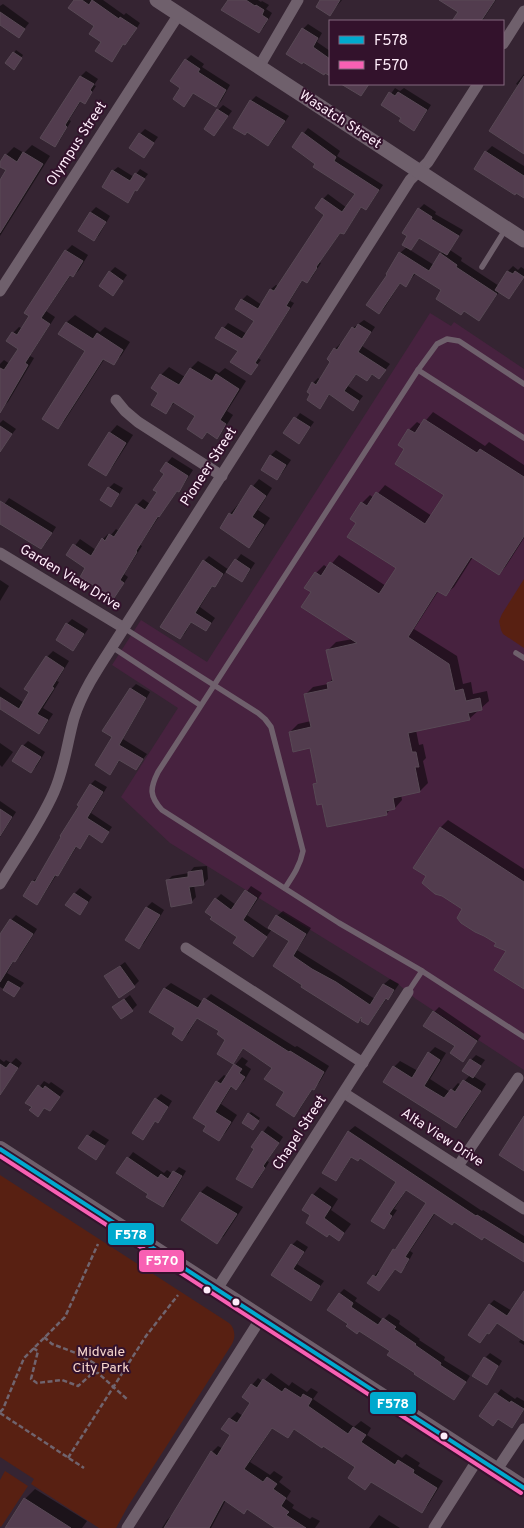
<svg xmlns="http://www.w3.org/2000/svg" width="524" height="1528" viewBox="0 0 524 1528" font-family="Overpass,sans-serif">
  <rect width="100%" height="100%" fill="#352432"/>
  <path fill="#47223f" d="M430,313L451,326L454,322L524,369V1070L416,999L398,984L170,843L121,797L178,708L112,665L141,620L207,662Z"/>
  <g fill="#582012">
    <path d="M524,579V648L503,634L501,630L499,621L502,614Z"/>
    <path d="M0,1175L229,1323C235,1328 236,1337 232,1344L128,1506L116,1528H99L31,1484L34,1479L0,1457Z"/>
    <path d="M5,1471L28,1486L1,1527L0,1526V1480Z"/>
  </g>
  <g fill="#0007" fill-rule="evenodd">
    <path d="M75,0H103L124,15L126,13L140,23L130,39L124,43L112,60L96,25Z"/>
    <path d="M230,0H258L261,2L262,1L269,5L266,9L272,13L264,27L259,32Z"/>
    <path d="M322,0H342L330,14Z"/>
    <path d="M441,0H496L482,21H453L460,11Z"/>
    <path d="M3,4L29,23L19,36L0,23V6Z"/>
    <path d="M308,24L322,33L317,42L330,51V75L326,72L303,29Z"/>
    <path d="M16,50L23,55L16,66L7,63Z"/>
    <path d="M191,55L204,64L202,67L230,85L221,101L216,106L194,92L183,105L182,88L186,60Z"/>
    <path d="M86,71L98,79L94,85L96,86L89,97L84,102L81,101L69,120L71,121L60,140L55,145L81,76Z"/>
    <path d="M524,74V152L515,90L518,85L516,84Z"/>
    <path d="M395,88L400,91L404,88L431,105L419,124L414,129L403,117L383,105Z"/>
    <path d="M256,96L289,116L273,140L268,145L251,101Z"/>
    <path d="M223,105L232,111L214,135L218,110Z"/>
    <path d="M308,128L340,151L337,156L383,185L370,204L362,206L348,228L343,233L341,232L319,262L321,263L312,277L307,282L303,279L290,301L294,303L258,358L261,360L251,372L239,351L217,337L228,323L247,334L255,320L242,300L247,295L262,305L271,289L276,285L278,286L326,214L323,199L328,194L347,208L356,194L293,147Z"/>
    <path d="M145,129L158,137L144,156L140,134Z"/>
    <path d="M32,145L50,156L0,236V182L7,170L0,165L6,155L14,147L24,153Z"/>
    <path d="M492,146L524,166V197L476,169L486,152Z"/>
    <path d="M118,167L134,177L140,169L148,174L127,201L113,171Z"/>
    <path d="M424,204L436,212L435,214L463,230L450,250L462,258L461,261L499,286L508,271L513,266L518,270L521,267L524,269V277L514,292L509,297L500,291L484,313L478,319L443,290L416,273L406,285L401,282L385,307L379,313L389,275L400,253L407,247L419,209ZM420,237L443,251L434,265L410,250Z"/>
    <path d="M96,207L110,216L99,235L94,240L79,231L91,212Z"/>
    <path d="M72,245L88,255L79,270L73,276L71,275L46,311L55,317L30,356L34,358L8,402L1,408L0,407V364L4,360L10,364L20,348L13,333L19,327L23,329L66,251Z"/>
    <path d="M115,267L127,275L113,294L110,272Z"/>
    <path d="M75,315L100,332L105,327L130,342L121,356L113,363L105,358L65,420L58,428L87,351L60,334L67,322Z"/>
    <path d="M364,320L375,327L362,346L390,364L379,378L373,374L367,380L357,373L348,386L363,396L353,409L330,394L320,407L313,383L318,378L321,380L332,362L335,349L340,344L342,345L353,328Z"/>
    <path d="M198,361L219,373L225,368L246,381L227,411L233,415L224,429L217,437L208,432L202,437L197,416L175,402L165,412L160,392L153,388L161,375L169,367L185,377L191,368Z"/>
    <path d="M433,412L485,446L489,442L524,465V538L506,566L499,574L473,557L454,587L446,594L439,590L414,629L457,656L463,684L471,682L473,694L487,691L489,701L469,719L416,730L419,745L423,744L426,758L423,761L428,783L420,791L401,794L402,800L395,808L391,809L386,814L323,802L315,785L318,781L311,747L290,732L298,724L311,721L305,695L313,687L328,684L334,677L328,650L336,642L353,639L312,592L316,573L324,565L328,568L339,555L386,586L398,568L358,522L352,518L362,503L370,495L374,498L385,485L432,516L446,495L406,449L400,445L409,430L417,422L422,425Z"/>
    <path d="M300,413L314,422L303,437L285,433Z"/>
    <path d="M3,420L16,429L5,443L0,440V423Z"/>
    <path d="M117,425L133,435L113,466L106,474L110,433Z"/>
    <path d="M276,450L291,460L282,473L277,478L262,469L271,455Z"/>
    <path d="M172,457L193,470L184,484L178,490L160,515L140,545L142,546L124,574L128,577L119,591L114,597L87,568L68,555L80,539L96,550L103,539L108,534L111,535L116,529L120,532L137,505L143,499L150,504L159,492L166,474L167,463Z"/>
    <path d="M259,479L272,488L258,510L270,518L256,539L249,546L230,514Z"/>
    <path d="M114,483L123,488L116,500L111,505L109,488Z"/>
    <path d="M9,498L56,527L46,543L41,548L0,523V510Z"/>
    <path d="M241,554L255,563L247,575L242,580L227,570L219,581L213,585L200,607L215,618L210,625L205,630L192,621L185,633L180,638L204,561L209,556L229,570Z"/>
    <path d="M0,580L9,586L0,601Z"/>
    <path d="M72,619L88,629L78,644L73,649L67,624Z"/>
    <path d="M53,651L69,661L57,681L59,682L43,708L53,714L45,726L39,732L0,709V687L24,703L47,657Z"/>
    <path d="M136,684L150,692L123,739L147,754L136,768L121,759L110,773L114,737L131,689Z"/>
    <path d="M28,741L45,752L36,767L30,772L23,746Z"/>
    <path d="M0,743L13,752L2,767L0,765Z"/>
    <path d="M95,780L107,787L91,813L112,827L102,841L90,834L80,847L77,846L62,870L57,874L41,899L36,903L33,881L39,877L80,806L78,805L91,784Z"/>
    <path d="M0,801L16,812L0,837Z"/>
    <path d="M448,820L524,869V988L508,950L497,943L464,909L428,876L440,828Z"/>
    <path d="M207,866L208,879L203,884L194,885L196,897L191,902L167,881L172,876L189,873L194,867Z"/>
    <path d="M251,886L262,893L247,915L269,930L277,916L283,911L311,928L297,950L375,999L384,984L390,979L399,984L393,993L387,998L373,1018L368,1024L362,1017L357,1021L274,966L291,941L272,929L253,955L239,937L216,899L221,894L236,905Z"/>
    <path d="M80,888L92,897L80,914L74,894Z"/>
    <path d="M152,902L164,910L144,943L139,948L126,940L147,907Z"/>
    <path d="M16,915L37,929L20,956L14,960L7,973L24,983L14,995L0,987V937L11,920Z"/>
    <path d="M125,962L139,981L134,986L106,976Z"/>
    <path d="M171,983L203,1002L211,994L295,1047L297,1046L329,1066L319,1083L313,1088L300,1109L294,1115L274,1068L244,1047L238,1057L232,1063L227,1040L220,1031L198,1017L188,1034L182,1039L177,1028L151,1012L165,988Z"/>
    <path d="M130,995L137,1005L132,1010L114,1007Z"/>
    <path d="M439,1007L481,1036L463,1060L456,1045L434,1012Z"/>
    <path d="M435,1047L446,1053L430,1079L450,1092L458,1083L461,1085L470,1075L471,1060L476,1055L485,1060L473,1076L486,1084L463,1120L456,1126L394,1067L400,1061L418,1071L429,1053Z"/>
    <path d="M242,1057L248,1061L245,1065L251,1069L244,1081L236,1088L232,1086L221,1104L237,1115L226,1132L219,1139L208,1126L217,1082L224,1075L227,1077L235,1065Z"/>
    <path d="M16,1058L22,1063L0,1094V1059L4,1062L6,1060L11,1063Z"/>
    <path d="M44,1081L49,1084L51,1082L64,1091L50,1110L45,1107L38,1115L33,1107L27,1103Z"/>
    <path d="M161,1094L172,1101L163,1116L158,1121L156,1120L143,1138L156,1099Z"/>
    <path d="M251,1112L260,1118L255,1126L249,1114Z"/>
    <path d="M268,1126L283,1137L267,1161L269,1162L257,1182L252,1187L256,1149L252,1147Z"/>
    <path d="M355,1126L482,1211L483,1210L524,1236V1261L484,1235L436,1212L410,1251L413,1253L406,1266L400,1271L396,1268L379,1290L369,1283L379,1270L381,1271L394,1250L400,1244L428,1203L407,1189L394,1209L397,1210L389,1222L384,1228L397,1182L360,1157L352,1156L341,1174L336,1179L324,1172L349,1131Z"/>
    <path d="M93,1130L109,1140L95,1158L80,1148Z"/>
    <path d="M133,1152L164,1173L167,1170L173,1174L179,1167L186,1171L168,1201L163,1206L150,1194L118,1172Z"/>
    <path d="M207,1186L243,1207L224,1236L217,1242L201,1192Z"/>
    <path d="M320,1187L338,1199L331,1210L351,1224L339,1240L312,1215L313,1195Z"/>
    <path d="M297,1240L308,1247L297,1264L324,1281L311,1299L273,1275L292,1245Z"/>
    <path d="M344,1289L357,1298L355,1301L383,1320L389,1314L400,1321L399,1324L420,1339L419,1340L445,1357L444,1360L470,1376L459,1393L454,1398L416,1373L391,1351L350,1324L339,1294Z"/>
    <path d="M524,1293V1345L519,1342L522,1338L498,1322L489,1332V1305L494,1300L512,1311Z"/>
    <path d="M490,1353L502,1361L499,1366L486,1357Z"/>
    <path d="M271,1373L289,1386L292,1382L307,1392L311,1388L318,1392L313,1399L354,1427L361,1421L371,1428L367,1435L402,1458L406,1454L420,1463L418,1466L443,1481L428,1505L422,1511L372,1481L365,1488L357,1467L296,1428L288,1436L273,1427L250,1462L270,1475L274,1471L283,1477L279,1482L291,1491L286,1499L294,1505L292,1508L310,1519L312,1517L320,1521L315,1528H277L248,1508L226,1500L211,1528H162L167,1520L174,1513L212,1452L218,1446L223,1449L232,1435L230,1419L237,1412L243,1416L252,1402V1385L258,1378L263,1382Z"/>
    <path d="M501,1389L515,1399L517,1397L524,1401V1410L512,1427L499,1418L493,1424L481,1416Z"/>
    <path d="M35,1489L87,1521L82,1528H6L25,1499Z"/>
    <path d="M379,1515L400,1528H369Z"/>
  </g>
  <g fill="#523c4e" stroke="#584955">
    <path d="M74,0H82L89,5L92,0L119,19L120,17L137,28L125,45L123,44L112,62L95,51L101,42L89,34L94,26L68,8Z"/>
    <path d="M228,0H246L255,6L256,5L264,10L262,15L268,19L259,33L221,10Z"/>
    <path d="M320,0H340L330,16L316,7Z"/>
    <path d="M439,0H495L481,21H452L458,12Z"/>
    <path d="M0,12L25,29L19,38L0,25Z"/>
    <path d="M302,28L318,38L313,47L330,59V76L325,73L324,75L303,62L302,64L286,54Z"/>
    <path d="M13,52L22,58L14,70L5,63Z"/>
    <path d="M185,59L200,69L198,72L226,90L216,107L193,93L184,107L173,99L180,88L170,81Z"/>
    <path d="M80,76L94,84L90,90L92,92L85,104L80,101L65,125L67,127L55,147L40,138Z"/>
    <path d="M524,76V154L489,131Z"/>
    <path d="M341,84H369L361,96Z"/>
    <path d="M389,92L395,96L398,92L427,110L414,131L399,121L401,118L381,105Z"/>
    <path d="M250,100L285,121L268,146L247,132L245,135L233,128Z"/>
    <path d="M217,109L228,116L214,136L204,129Z"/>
    <path d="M302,132L336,157L334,161L379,190L366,210L361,207L344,234L340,233L316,267L317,268L307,283L302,280L286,306L290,308L255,363L258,365L251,375L230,362L238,351L215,338L222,327L242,339L254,321L235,309L241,299L258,309L270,289L274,291L324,215L315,208L322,198L342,212L355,194L313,167L315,164L292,147Z"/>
    <path d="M139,133L154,143L144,158L129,148Z"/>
    <path d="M485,151L524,176V198L516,193L515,195L474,169Z"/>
    <path d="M23,152L43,164L0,233V180L6,170L0,167V162L5,154L17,162Z"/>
    <path d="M112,170L130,181L135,173L145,179L137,191L135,190L128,203L102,187Z"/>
    <path d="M418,208L432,217L431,219L459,236L447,255L419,238L411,250L402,245L407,236L402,233Z"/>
    <path d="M90,212L106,222L94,241L78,231Z"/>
    <path d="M65,250L83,261L73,277L70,275L41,318L50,324L25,363L28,365L0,413V368L4,370L18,349L6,341L12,332L17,335L29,316L24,313Z"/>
    <path d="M399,252L429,271L440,253L457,265L456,267L497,294L479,321L464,311L461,315L436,299L441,290L414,273L406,287L400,283L379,314L366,305L387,275L386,274Z"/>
    <path d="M109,271L123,281L113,296L99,286Z"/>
    <path d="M507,271L513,274L515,271L524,277L509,299L495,290Z"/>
    <path d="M66,322L93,339L97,333L123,350L114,365L103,359L58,429L42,419L85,351L58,334Z"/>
    <path d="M358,324L371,332L358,352L386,370L379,379L372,374L367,381L356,374L344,391L359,401L353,411L329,394L320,409L307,400L310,394L307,392L312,382L316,385L330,362L327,359L334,348L337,350L352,327L355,329Z"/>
    <path d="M190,368L212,381L216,374L239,389L220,420L226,424L217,439L207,432L202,439L187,429L195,416L173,402L166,414L151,405L158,393L151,388L160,374L179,385Z"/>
    <path d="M294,417L310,427L299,444L283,433Z"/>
    <path d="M424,419L477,453L480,449L524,477V536L499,575L471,557L446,596L437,591L408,637L449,664L455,691L463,689L466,701L480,698L482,710L468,713L470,720L408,733L412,752H416L419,767H415L420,792L393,798L395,809L386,811L387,815L327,827L322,804L317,805L313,784L317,783L310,748L293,752L289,732L311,727L304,694L328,689L327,683L333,681L326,650L357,643L301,607L311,592L304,588L315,572L321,576L330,562L379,594L396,568L347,537L356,523L350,519L361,502L367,506L376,492L425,524L444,495L395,464L404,449L398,445L408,429L415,433Z"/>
    <path d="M0,426L12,434L0,452Z"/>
    <path d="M109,432L126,443L106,476L88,465Z"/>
    <path d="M270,455L286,465L277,480L261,470Z"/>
    <path d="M166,462L188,476L179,492L177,491L159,517L158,516L136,551L137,552L120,580L124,583L114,598L80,577L85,568L66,555L73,544L91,556L102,538L105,541L109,534L114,537L136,504L145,510L157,492L153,490L164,474L160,471Z"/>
    <path d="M251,485L266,496L252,517L264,525L249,548L220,528L229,513L232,515Z"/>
    <path d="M108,487L119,494L111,507L100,500Z"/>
    <path d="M0,501L52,533L41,549L0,524Z"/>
    <path d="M235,559L250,569L242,582L226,572Z"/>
    <path d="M203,560L223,574L215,587L212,586L195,613L211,623L206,631L191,622L180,639L160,627Z"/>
    <path d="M66,623L84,634L73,651L56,640Z"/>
    <path d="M46,656L64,668L52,687L54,688L37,714L48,720L39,734L0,709V697L19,709L29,692L24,689Z"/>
    <path d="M130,688L146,698L119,745L143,759L136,770L119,760L110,775L95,765L112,737L102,731Z"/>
    <path d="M22,745L41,757L31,773L12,761Z"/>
    <path d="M90,784L103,792L87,818L109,832L102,843L89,834L80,849L76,846L58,876L55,875L37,905L23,896L32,881L35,882L61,837L60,836L79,806L77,805Z"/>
    <path d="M0,809L12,817L0,836Z"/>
    <path d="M440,827L524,882V989L494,970L506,951L494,946L496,943L494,942L484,936L475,932L461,923L457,918L462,909L442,896L435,894L422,883L426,876L413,868Z"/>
    <path d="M202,870L204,885L189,887L192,903L171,907L166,880L188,877V872Z"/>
    <path d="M245,890L257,898L243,920L267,937L253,957L233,943L237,937L210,919L212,917L205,912L215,898L231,910Z"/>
    <path d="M74,893L88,902L80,915L65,905Z"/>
    <path d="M146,907L160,915L139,949L125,940Z"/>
    <path d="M276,915L306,934L293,956L312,969L336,982L370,1005L383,984L394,990L388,1000L386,998L368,1025L361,1021L362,1018L361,1017L358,1023L301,987L302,985L273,966L289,941L268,928Z"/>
    <path d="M10,919L33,934L15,962L13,961L0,982V934Z"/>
    <path d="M120,966L135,987L119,998L104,976Z"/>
    <path d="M8,981L20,988L14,997L3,990Z"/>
    <path d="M164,988L198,1008L204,998L289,1052L290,1051L324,1072L314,1090L312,1089L294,1117L276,1105L284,1092L264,1079L272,1068L243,1048L233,1064L217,1054L225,1040L217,1034L219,1031L197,1018L182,1041L172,1034L175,1028L149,1012Z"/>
    <path d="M124,999L133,1011L121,1019L112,1007Z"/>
    <path d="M433,1011L477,1041L463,1062L450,1053L455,1046L423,1026Z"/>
    <path d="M428,1052L440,1060L424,1086L444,1098L451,1089L455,1092L463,1080L481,1091L456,1128L383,1082L393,1066L412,1078Z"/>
    <path d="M470,1059L481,1066L473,1078L462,1071Z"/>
    <path d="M10,1063L18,1068L0,1095V1064L6,1068Z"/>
    <path d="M234,1064L242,1069L239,1073L245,1077L236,1090L231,1086L215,1112L231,1122L219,1141L203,1131L206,1126L193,1118L216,1081L221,1084Z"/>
    <path d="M38,1085L43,1089L45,1086L60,1097L50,1111L44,1108L38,1117L29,1110L32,1107L25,1103Z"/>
    <path d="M155,1098L168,1107L158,1123L155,1121L143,1140L132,1133Z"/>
    <path d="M248,1113L259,1121L253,1130L242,1123Z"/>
    <path d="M524,1116V1171L499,1155Z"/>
    <path d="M262,1131L279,1143L263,1166L265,1168L252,1188L236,1179L254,1149L251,1147Z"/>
    <path d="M348,1131L476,1216L477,1215L524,1244V1262L484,1237L482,1240L454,1222L452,1225L434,1213L405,1257L409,1259L401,1273L395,1269L379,1291L367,1283L373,1275L376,1277L393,1249L395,1250L426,1203L406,1190L389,1214L392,1216L384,1229L371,1221L396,1182L360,1158L358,1161L351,1157L336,1181L322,1173Z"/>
    <path d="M87,1135L105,1146L96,1160L78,1148Z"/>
    <path d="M127,1157L158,1178L161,1174L168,1179L173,1171L182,1176L163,1207L146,1197L148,1194L116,1173Z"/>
    <path d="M200,1192L237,1214L217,1244L181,1220Z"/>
    <path d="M312,1194L331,1207L324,1218L344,1233L339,1241L329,1234L327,1237L306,1223L310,1215L302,1210Z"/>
    <path d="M291,1244L304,1252L293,1269L320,1286L311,1301L271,1275Z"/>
    <path d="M524,1291V1341L497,1323L489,1334L487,1333L480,1343L468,1335L489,1304L507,1316Z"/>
    <path d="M339,1293L353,1303L351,1307L378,1325L383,1318L396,1327L394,1329L416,1344L415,1345L441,1363L440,1365L466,1382L454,1400L414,1374L415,1373L387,1355L390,1351L359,1331L357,1334L346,1326L348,1324L327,1310Z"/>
    <path d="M484,1357L498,1366L487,1385L472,1376Z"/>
    <path d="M263,1379L282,1392L285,1388L301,1398L303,1394L312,1399L308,1406L348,1434L353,1427L366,1435L361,1442L395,1465L398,1460L414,1470L413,1473L437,1488L422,1513L371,1482L365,1490L348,1478L355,1467L323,1446L322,1448L294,1429L288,1438L272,1428L244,1469L263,1482L267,1477L277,1484L273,1489L286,1498L281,1506L289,1512L286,1515L306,1528H275L247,1509L244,1514L224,1500L209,1528H164L211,1451L217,1456L230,1435L221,1429L229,1418L237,1423L250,1403L242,1397L251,1384L257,1388Z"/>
    <path d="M495,1393L510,1403L511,1401L524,1409L512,1428L498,1419L493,1426L479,1416Z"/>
    <path d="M24,1498L71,1528H5Z"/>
  </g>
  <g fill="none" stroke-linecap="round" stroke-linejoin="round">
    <g stroke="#70646e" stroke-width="2.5" stroke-dasharray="5 2.5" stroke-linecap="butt">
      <path d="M44,1337L52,1344L76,1353L94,1363L93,1373"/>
      <path d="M33,1348L38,1351L31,1379L37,1383L62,1380L78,1386L93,1373H98L128,1400"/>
      <path d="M0,1412L3,1409L24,1358L65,1317L98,1244"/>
      <path d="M0,1413L84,1468"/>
      <path d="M68,1458L146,1336L178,1295"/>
    </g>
    <g stroke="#6f606c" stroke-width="5.5">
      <path d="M482,267L505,230"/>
      <path d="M418,370L524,438"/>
      <path d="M524,384L459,341L447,339L437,344L418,370L158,772C150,788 149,796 162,810L339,923L422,971L524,1037"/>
      <path d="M124,628L258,713L265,719L271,727L303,851C300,866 293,876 285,888"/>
      <path d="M112,647L200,705"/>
      <path d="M516,653L524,658"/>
      <path d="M408,992L422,971"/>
    </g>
    <g stroke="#6f606c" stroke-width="11">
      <path d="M503,44L524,11"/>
      <path d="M259,67L298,0"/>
      <path d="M0,291L179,14"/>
      <path d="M116,400L125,411L138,422L222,476"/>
      <path d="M0,553L124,628"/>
      <path d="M0,884C18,854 40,824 54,792C65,767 67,743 74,718C84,686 106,657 124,628L410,180L428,162L478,84"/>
      <path d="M186,948L363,1063"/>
      <path d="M344,1093L524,1209"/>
      <path d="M458,1166L518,1078"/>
      <path d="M217,1289L408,992"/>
      <path d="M496,1471L524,1429"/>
      <path d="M127,1528L261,1318"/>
      <path d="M434,1528L478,1459"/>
    </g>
    <path stroke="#6f606c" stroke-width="15" d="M157,0L524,240"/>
    <path stroke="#6f606c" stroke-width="16" d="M0,1149L524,1488"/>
    <defs>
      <path id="bus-1" d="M0,1149L524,1488"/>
      <path id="bus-2" d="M0,1156L521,1493"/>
    </defs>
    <use href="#bus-1" stroke="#33122c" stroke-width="8"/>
    <use href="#bus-2" stroke="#33122c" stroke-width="8"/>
    <use href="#bus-1" stroke="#00a9ce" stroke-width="4"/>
    <use href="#bus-2" stroke="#f860b3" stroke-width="4"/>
  </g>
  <g fill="#feecf9" stroke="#33122c" stroke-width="2">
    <circle cx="207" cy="1290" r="4.5"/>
    <circle cx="236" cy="1302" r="4.5"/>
    <circle cx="444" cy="1436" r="4.5"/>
  </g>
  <g text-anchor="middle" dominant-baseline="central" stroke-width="4" stroke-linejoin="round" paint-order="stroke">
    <g font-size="14" fill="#feecf9" stroke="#33122c">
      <text transform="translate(340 120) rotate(33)">Wasatch Street</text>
      <text transform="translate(77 144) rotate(-57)">Olympus Street</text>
      <text transform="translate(209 467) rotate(-57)">Pioneer Street</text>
      <text transform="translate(70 578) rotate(31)">Garden View Drive</text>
      <text transform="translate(300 1133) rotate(-57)">Chapel Street</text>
      <text transform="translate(442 1138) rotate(33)">Alta View Drive</text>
    </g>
    <g font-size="14" fill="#f6d6cd" stroke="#33122c">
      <text x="101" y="1352">Midvale<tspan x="101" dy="16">City Park</tspan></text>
    </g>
  </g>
  <g stroke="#33122c" stroke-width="2">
    <rect x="107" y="1222" width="48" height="24" rx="5" fill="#00a9ce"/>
    <rect x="138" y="1249" width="47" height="24" rx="5" fill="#f860b3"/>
    <rect x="369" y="1391" width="48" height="24" rx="5" fill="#00a9ce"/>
  </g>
  <g font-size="14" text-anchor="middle" font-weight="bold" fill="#fff">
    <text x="131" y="1239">F578</text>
    <text x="162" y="1265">F570</text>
    <text x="393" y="1408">F578</text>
  </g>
  <rect x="329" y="20" width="175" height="65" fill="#33122c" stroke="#84697e"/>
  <rect x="339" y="36" width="25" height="8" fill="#00a9ce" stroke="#84697e"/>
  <text x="374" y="45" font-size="15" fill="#feecf9">F578</text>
  <rect x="339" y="61" width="25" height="8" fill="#f860b3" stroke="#84697e"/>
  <text x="374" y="70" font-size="15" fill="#feecf9">F570</text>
</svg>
